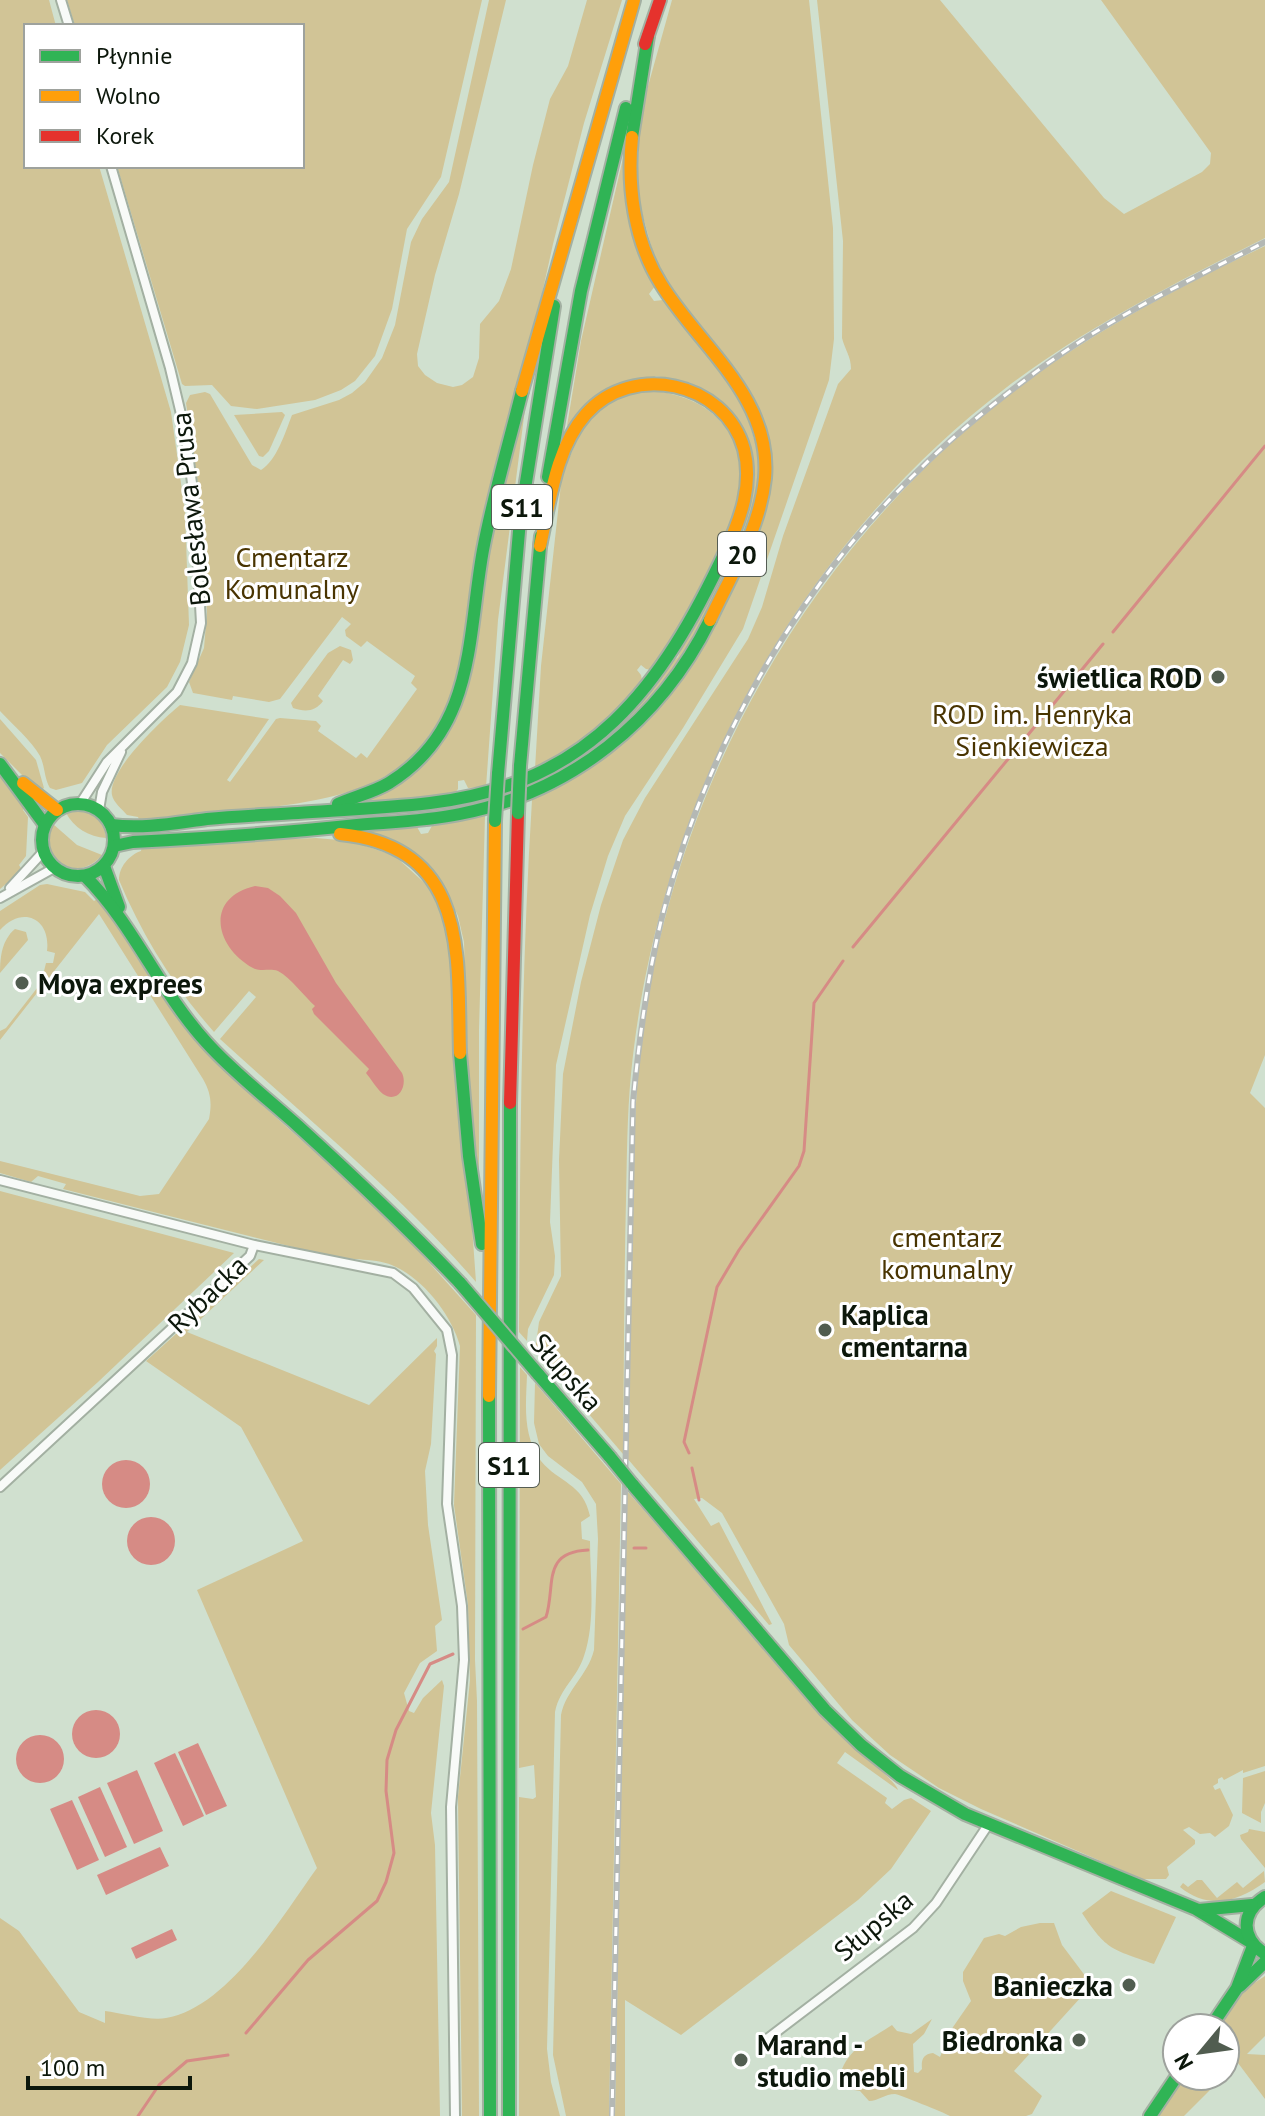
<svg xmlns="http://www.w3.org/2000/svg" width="1265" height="2116" viewBox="0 0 1265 2116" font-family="'PT Sans',sans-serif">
  <rect width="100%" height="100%" fill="#d0e0cf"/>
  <g fill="#d1c496">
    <path d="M0,0H49L56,26H26V166H99L171,412L185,512L189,625L180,662L167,687L107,745L82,783L56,790L50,788C44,778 45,766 40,756C31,740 13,725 0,711Z"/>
    <path d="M67,0H482L441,177L407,229L392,309L375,356L355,381L341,390L315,400L257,409L231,406L212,385L185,386L182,384L117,166H302V26H75Z"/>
    <path d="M489,0H506L459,194L435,275L417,354L418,366L425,375L437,383L453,387L462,385L473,377L479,358L480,324L499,301L511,269L533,165L550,99L568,66L587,0H622L584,123L553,244L455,687C444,712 433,734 414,754C359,815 218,807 140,822L138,817L127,815C122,809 113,802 112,795C107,771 163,719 180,705L269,719L227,780L230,782L276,719L280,718L316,721L321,726L318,731L356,758L361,753L367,758L417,689L411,683L415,676L367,641L361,647L346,636L345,630L351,624L342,617L280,699L269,702L233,696L232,700L193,693L189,682L204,648L207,612L198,484L186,403L190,395L205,392L210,394L252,465L261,470C277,460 285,433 292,415L339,400L352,393L365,382L382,358L395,325L411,242L422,219L449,182Z"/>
    <path d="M672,0H809L833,228L834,339L829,380L743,629L683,728L625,816L608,856L590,915L556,1065L550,1222L555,1256L554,1275L528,1329L527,1341L519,1332C520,1154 521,977 532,800L648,721L759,534C775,490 774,435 751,393L674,294L654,256L637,195L640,115Z"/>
    <path d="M817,0H940L1104,198L1124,214L1202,172L1210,164L1211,153L1101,0H1265V238C1176,283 1087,326 1007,387C793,549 657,808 631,1074C627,1116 627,1158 626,1200C624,1285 624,1369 623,1454L535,1351L539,1322L561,1276L559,1160L563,1074L581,982L601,905L623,840L645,798L748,639L762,607L783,536L838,384L851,369C851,356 845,350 842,338L843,241Z"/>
    <path d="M623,158L655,286L649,294L654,301L663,300L727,378L745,407L760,460L756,502L704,620L669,677L624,728L550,775L678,657L754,463L691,383L656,376L567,426L581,341Z"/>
    <path d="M1265,246V1055L1250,1093L1265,1108V1766L1243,1773V1770L1224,1780L1222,1777L1218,1779V1783L1213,1786L1215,1790L1220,1788L1233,1815L1229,1826L1215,1837L1210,1833L1200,1834L1189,1827L1183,1830L1195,1840V1844L1167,1867L1169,1875L1166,1879H1142L981,1809L939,1788L890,1755L852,1720L789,1645L784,1624L722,1513L702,1498L694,1499L711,1526L719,1522L772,1624L769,1625L627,1458C629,1384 631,1310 632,1236C633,1166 634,1097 643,1028C679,772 821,529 1033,377C1105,325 1185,284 1265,246Z"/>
    <path d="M642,390C714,393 757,439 735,512C731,526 723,539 717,551C698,593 676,631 652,670L646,669L641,665L637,670L641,675L643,685L595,732L535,769L541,666L562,475L583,426L612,400Z"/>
    <path d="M525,409L498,620L486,787L468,788L464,780L458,781V789L454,794L352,804L443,739L485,561Z"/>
    <path d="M282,412L285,415L269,451L263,457L259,456L234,415Z"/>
    <path d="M340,646L351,650L353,660L350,664L343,660L318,696L323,701C315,712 305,712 293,708L291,703L328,653Z"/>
    <path d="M0,719L36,760L44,788L39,792L0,753Z"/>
    <path d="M0,772L26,805L23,810L28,817L26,856L19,865L22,870L0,889Z"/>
    <path d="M78,811C94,812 105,823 106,838C89,837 74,828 66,813Z"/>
    <path d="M485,816L479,1030V1175L469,1100L464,942L458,916L443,884L363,829L417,827L421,834L428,833L433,824Z"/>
    <path d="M53,824L77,845L102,855C77,885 36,859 53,824Z"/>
    <path d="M316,838L351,841L395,856L430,888L451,936L476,1282C399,1193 307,1119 220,1039L256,997L249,991L214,1032C174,987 142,935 119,880C119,867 129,855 141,851L142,845Z"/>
    <path d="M47,884L85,892L94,901L99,898L160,994L189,1034L242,1087L388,1217L476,1315L475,1660L477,1701L479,2116H462L458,1797L470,1680L468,1605L454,1505L460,1346C452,1316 424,1280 396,1267C377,1257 351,1261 330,1256C241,1234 152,1212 63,1189L66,1184L38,1176L31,1182L0,1173V1161L140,1196L159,1194L209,1119C212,1103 211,1093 203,1079L99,914L0,1040V1031L6,1028L41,983L46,963H53L55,953L47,951C51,918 22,905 0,930V911L40,885Z"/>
    <path d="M15,929L26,932L28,940L0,973C0,956 2,940 15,929Z"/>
    <path d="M0,1191L234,1253L98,1382L0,1470Z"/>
    <path d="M259,1259L264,1260L187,1332L369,1405L437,1338V1346L434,1351L436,1354L431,1444L425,1471L428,1525L442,1620L435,1626L437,1651L420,1663L404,1693L409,1711L414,1713L423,1698L442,1680L444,1686L431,1813L435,1845L440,2116H0V1918L19,1931L79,2012L105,2023V2011C121,2013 151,2021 166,2018C228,2008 283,1915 317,1868L197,1590L303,1541L241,1427L146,1361Z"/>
    <path d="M520,1367L527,1375C526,1404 522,1435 541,1461C559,1483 583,1483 590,1516L581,1522L582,1539L590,1541C590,1577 596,1621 584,1656C577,1678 560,1688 555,1712L547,2049L551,2082L560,2116H519V1797L533,1799L536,1797L534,1765L519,1768Z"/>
    <path d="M535,1383L621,1484L609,2116H566L553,2055L561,1715C566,1690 588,1675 594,1650L598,1539L596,1504L582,1482L548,1456L539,1444L534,1423Z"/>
    <path d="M627,1491C696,1569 761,1651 833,1727C844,1739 896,1780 898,1790L845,1752L837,1763L887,1798L885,1803L892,1809L904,1800L911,1798L931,1811L891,1869L858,1900L681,2035L625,2000V2116H615Z"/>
    <path d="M1265,1771V1803L1261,1812V1823L1242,1813L1243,1778Z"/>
    <path d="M1249,1829L1265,1832V1868L1241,1839L1240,1835L1248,1832Z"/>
    <path d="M1264,1871L1265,1882C1238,1902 1208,1910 1180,1887L1183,1883L1188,1887L1197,1880H1202L1217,1898L1237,1882L1243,1888Z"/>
    <path d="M1111,1891L1176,1917L1154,1964C1112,1949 1107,1951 1082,1913Z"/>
    <path d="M1040,1923H1054L1062,1945L1092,1985L1014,2071L1042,2096L1032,2114L1026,2116H950C945,2113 898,2094 895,2094C885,2094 878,2101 869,2101L860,2091L842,2088L838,2083C844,2050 866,2042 892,2025L897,2031L911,2034L932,2019L924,2034L913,2044L914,2072L918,2073L922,2069C921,2060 923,2054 933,2053L940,2057L953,2027L971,2001L963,1981V1972L984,1938L999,1934L1005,1936L1021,1927Z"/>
    <path d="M1265,1976V2036L1247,2054L1265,2055V2099L1238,2063L1225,2075V2028H1217L1242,1991Z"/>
    <path d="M1184,2076H1224L1184,2116H1157Z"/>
  </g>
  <g fill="#d68b85">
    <path d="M255,886L268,888L280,896L296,913L336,983L402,1073C408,1086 398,1104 383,1094C377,1089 371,1079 366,1073L369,1069L314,1014L312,1009L315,1006C304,996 291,978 278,971C270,968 261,972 253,968C215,947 204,898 255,886Z"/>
    <circle cx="126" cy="1484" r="24"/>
    <circle cx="151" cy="1541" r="24"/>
    <circle cx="96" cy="1734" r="24"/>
    <circle cx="40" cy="1759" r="24"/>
    <path d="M198,1743L227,1806L206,1815L178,1752Z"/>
    <path d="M175,1753L204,1816L183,1826L154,1763Z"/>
    <path d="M137,1770L163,1831L134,1844L107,1783Z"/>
    <path d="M100,1787L127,1847L105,1857L78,1797Z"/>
    <path d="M72,1800L99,1860L77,1870L50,1809Z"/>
    <path d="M160,1847L169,1866L106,1895L97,1875Z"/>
    <path d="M172,1929L177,1940L136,1959L131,1948Z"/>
  </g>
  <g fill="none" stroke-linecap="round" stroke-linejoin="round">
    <g stroke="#d68b85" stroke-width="3">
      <path d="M1113,632L1265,446"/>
      <path d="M853,947L1103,644"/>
      <path d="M689,1453L684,1442L717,1287L739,1250L799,1166L804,1151L814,1003L843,961"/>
      <path d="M692,1468L699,1500"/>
      <path d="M634,1548H646"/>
      <path d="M523,1629L546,1617C556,1586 541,1552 588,1550"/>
      <path d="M246,2033L308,1960L377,1901L386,1882L394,1853L386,1791L387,1760L396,1730L430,1664L453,1654"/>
      <path d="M138,2116L159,2085L187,2061L228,2055"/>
    </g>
    <defs>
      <g id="street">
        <path d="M61,0L69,26"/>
        <path d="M80,804L107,762L177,692L192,663L201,623L194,498L185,431L170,368L111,166"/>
        <path d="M99,810L102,792L121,752"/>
        <path d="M10,888L43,852"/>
        <path d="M0,898L54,868"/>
        <path d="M0,1180L254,1245L393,1273L413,1288L447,1330L452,1355L447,1504L462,1606L464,1660L451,1807L455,2116"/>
        <path d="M0,1487L250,1256L254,1245"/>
        <path d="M767,2039L913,1928L936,1903L988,1825"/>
      </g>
      <g id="fast">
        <path d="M632,137L648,36"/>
        <path d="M548,477L581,291L626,108"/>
        <path d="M0,764L45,825"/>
        <path d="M520,766L541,536"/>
        <path d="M498,774L520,520L554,306"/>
        <circle cx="78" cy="840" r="36"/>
        <path d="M338,804C354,797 374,792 389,783C476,729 467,638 483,550C493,496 509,444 522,391"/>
        <path d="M111,825C144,829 175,823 207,819C237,816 268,815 298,813C342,810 387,808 430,803C591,784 662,687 726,550"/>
        <path d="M114,846L133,842C208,838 283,833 357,825C392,822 427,821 460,814C571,792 660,721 710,620"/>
        <path d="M104,866L119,907"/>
        <path d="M85,876C134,925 160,992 207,1043C234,1073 268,1099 298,1126C354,1177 408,1228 460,1283"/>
        <path d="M460,1053L469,1156L482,1244"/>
        <path d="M538,1374L610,1457"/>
        <path d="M489,1396L490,2116"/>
        <path d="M632,1484L825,1710L861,1745L900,1776L965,1814L1196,1909L1249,1941"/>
        <path d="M1265,1897C1240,1913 1241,1938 1265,1954"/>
        <path d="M1199,1910L1252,1905"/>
        <path d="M1240,1986L1265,1962"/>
        <path d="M1210,2028L1237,1988L1253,1946"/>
        <path d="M509,2116L510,1103"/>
        <path d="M1150,2116L1177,2076"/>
      </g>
      <g id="slow">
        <path d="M632,137C627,186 634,241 661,284C699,346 772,397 765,478C760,529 731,575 710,620"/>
        <path d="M522,391L634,0"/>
        <path d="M540,546C550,502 555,449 586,414C632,362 725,381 744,449C753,484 741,518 726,550"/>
        <path d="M23,783L57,810"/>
        <path d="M340,834C470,847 457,956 460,1053"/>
        <path d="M489,1396L495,821"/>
      </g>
      <g id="jam">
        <path d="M645,44L660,0"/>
        <path d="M510,1103L518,813"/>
      </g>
    </defs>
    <use href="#street" stroke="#a3b0a2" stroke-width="12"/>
    <use href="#fast" stroke="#a3b0a2" stroke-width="16"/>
    <use href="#slow" stroke="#a3b0a2" stroke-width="16"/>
    <use href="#jam" stroke="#a3b0a2" stroke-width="16"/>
    <use href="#street" stroke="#f8faf8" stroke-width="8"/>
    <use href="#fast" stroke="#30b455" stroke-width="12"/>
    <use href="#slow" stroke="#ff9f0a" stroke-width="12"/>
    <use href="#jam" stroke="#e5322d" stroke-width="12"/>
    <defs>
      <path id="rail" d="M612,2116L633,1102C639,1040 647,978 662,917C704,753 795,589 918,471C952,437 990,406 1029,377C1101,322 1184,283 1265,242"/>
    </defs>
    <use href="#rail" stroke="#b4b8b4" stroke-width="6"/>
    <use href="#rail" stroke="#fff" stroke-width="3" stroke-dasharray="9" stroke-linecap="butt"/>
    <defs>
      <g id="fast-bridge">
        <path d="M518,813L520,766"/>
        <path d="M495,821L498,774"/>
        <path d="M460,1283L538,1374"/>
        <path d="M610,1457L632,1484"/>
      </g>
    </defs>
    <use href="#fast-bridge" stroke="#a3b0a2" stroke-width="16" stroke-linecap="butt"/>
    <use href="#fast-bridge" stroke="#30b455" stroke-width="12"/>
  </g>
  <g fill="#515d50" stroke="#fff" stroke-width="3">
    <circle cx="1218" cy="677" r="8"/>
    <circle cx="22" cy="983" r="8"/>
    <circle cx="825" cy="1330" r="8"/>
    <circle cx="1129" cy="1985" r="8"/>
    <circle cx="1079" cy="2040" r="8"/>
    <circle cx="741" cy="2060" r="8"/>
  </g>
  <g text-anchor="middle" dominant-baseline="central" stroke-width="6" stroke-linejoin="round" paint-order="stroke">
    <g fill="#fff" stroke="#555d54" stroke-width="2">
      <rect x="492" y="485" width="60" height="44" rx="6"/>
      <rect x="718" y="532" width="48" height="44" rx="6"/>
      <rect x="479" y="1443" width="60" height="44" rx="6"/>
    </g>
    <g font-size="26" font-weight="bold" fill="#0c170b">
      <text x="522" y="507">S11</text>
      <text x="742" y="554">20</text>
      <text x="509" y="1465">S11</text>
    </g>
    <g font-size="28" fill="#0c170b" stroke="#fff">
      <text transform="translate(190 509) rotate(-96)">Bolesława Prusa</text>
      <text transform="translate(207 1294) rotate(-44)">Rybacka</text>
      <text transform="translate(567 1372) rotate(49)">Słupska</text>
      <text transform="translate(873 1925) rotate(-40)">Słupska</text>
    </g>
    <g font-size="28" fill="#493401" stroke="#fff">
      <text x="292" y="556">Cmentarz<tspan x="292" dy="32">Komunalny</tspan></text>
      <text x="1032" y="713">ROD im. Henryka<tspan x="1032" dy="32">Sienkiewicza</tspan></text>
      <text x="947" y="1236">cmentarz<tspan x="947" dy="32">komunalny</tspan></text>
    </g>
    <g font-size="28" font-weight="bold" fill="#0c170b" stroke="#fff" text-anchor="end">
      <text x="1202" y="677">świetlica ROD</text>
      <text x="38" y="983" text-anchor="start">Moya exprees</text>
      <text x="841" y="1314" text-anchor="start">Kaplica<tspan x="841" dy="32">cmentarna</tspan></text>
      <text x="1113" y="1985">Banieczka</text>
      <text x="1063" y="2040">Biedronka</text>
      <text x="757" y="2044" text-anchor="start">Marand -<tspan x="757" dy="32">studio mebli</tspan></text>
    </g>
  </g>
  <rect x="24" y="24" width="280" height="144" fill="#ffffff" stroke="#9ea29d" stroke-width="2"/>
  <rect x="40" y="50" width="40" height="12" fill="#30b455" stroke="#9ea29d" stroke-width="2"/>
  <text x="96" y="64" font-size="24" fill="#0c170b">Płynnie</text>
  <rect x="40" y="90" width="40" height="12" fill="#ff9f0a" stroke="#9ea29d" stroke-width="2"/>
  <text x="96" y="104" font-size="24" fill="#0c170b">Wolno</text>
  <rect x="40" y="130" width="40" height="12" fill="#e5322d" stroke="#9ea29d" stroke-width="2"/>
  <text x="96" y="144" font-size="24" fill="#0c170b">Korek</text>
  <g transform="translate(1201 2052) rotate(241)"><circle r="38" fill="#ffffff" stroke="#9ea29d" stroke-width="2"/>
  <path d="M0-6L14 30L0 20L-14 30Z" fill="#515d50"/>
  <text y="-12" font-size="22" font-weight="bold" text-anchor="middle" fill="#0c170b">N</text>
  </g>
  <path d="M28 2076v12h162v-12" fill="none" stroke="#0c170b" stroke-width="4"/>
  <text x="40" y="2076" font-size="24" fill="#0c170b" stroke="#ffffff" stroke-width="6" paint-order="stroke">100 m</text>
</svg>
